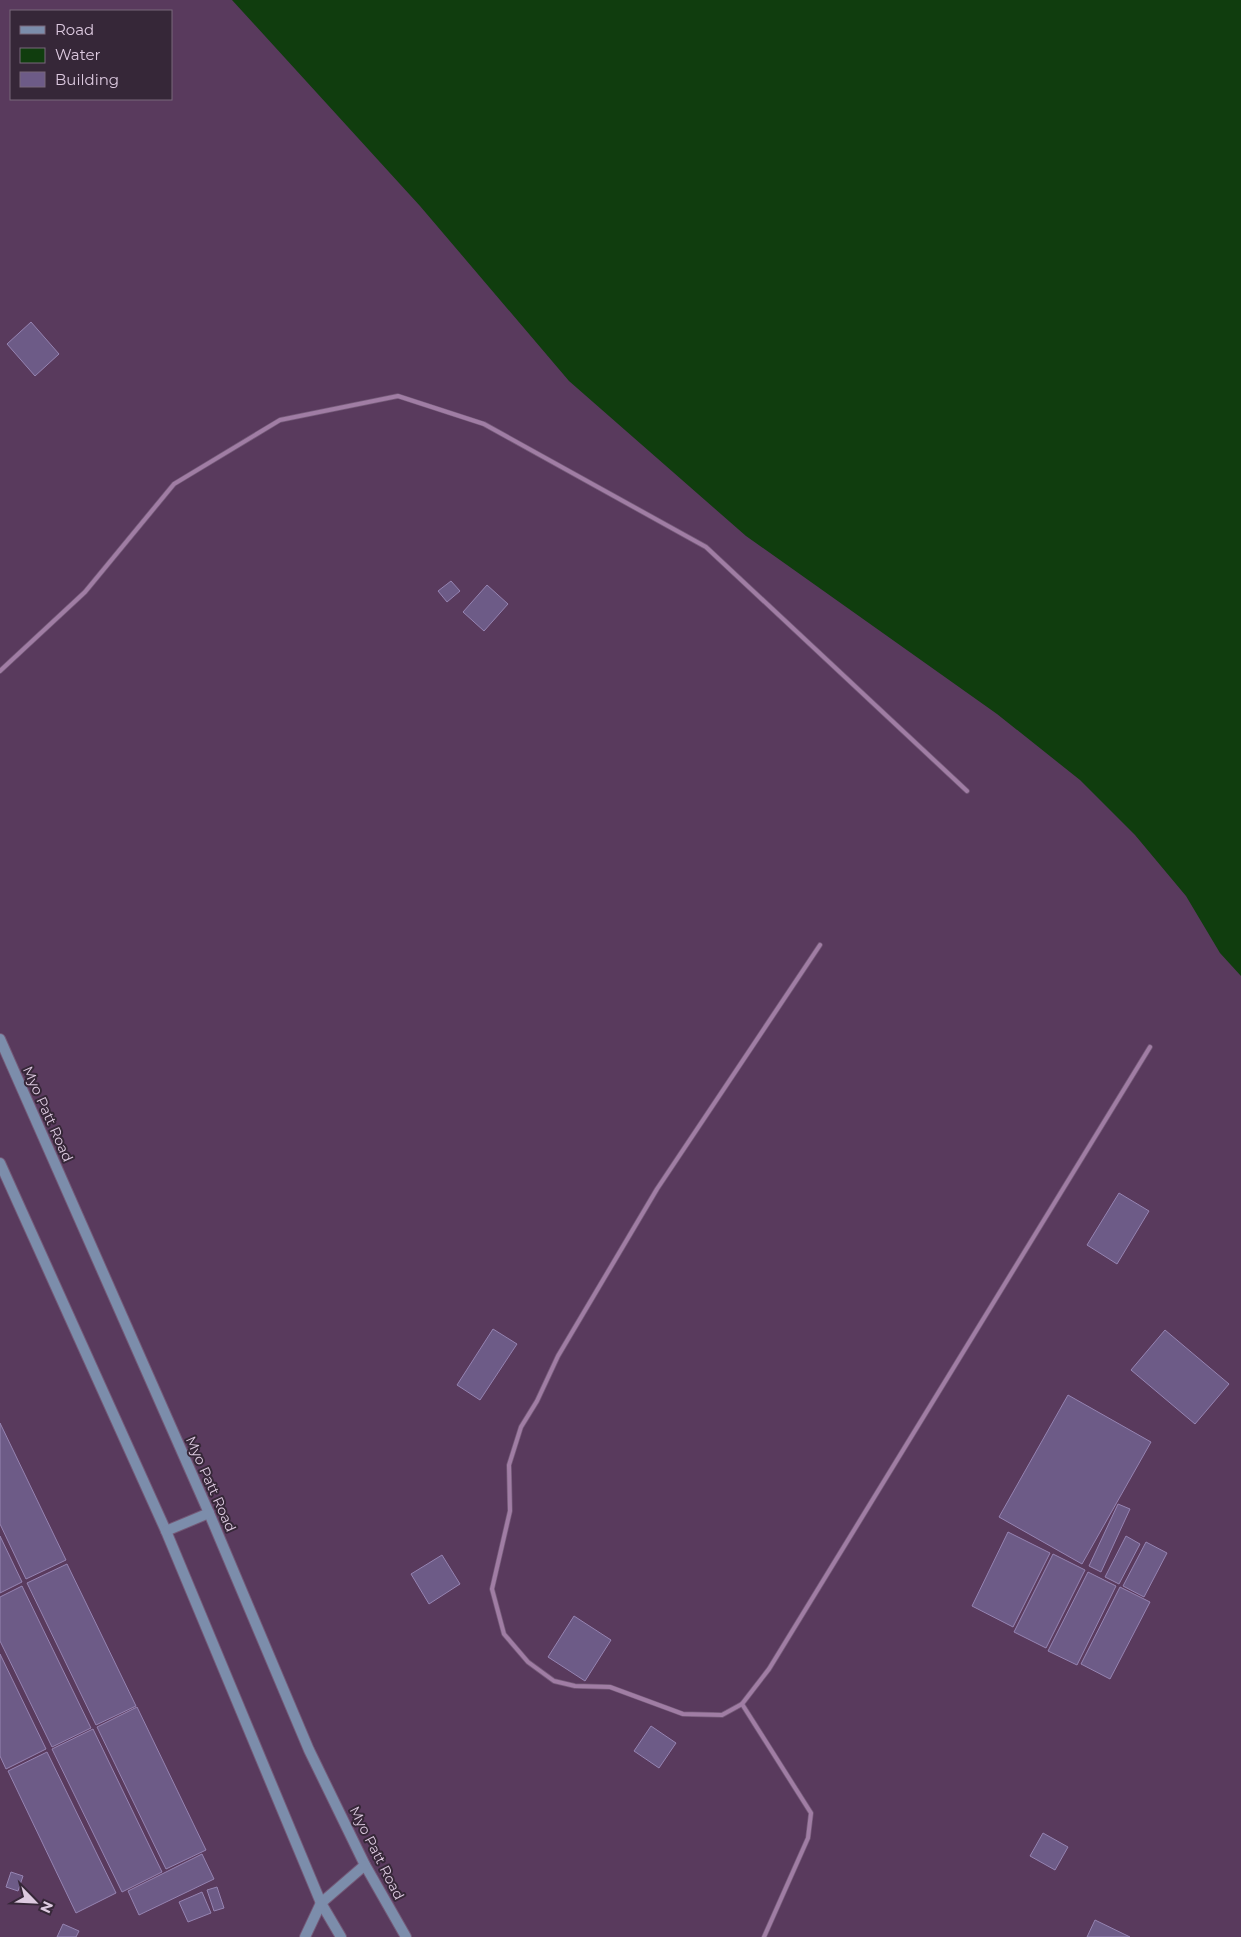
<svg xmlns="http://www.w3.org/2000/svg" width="1241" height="1937" viewBox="0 0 1241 1937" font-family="Montserrat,sans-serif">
  <rect width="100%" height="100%" fill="#593a5d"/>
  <path fill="#103d0e" d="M232,0H1241V976L1220,953L1186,896L1135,835L1080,780L997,714L746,536L569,381L420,206Z"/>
  <g fill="#6d5b87" stroke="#9684b2">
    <path d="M31,322L59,354L35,376L7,344Z"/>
    <path d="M451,581L460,591L447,602L438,591Z"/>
    <path d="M487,585L508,604L484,631L463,612Z"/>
    <path d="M1119,1193L1149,1211L1117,1264L1087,1245Z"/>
    <path d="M493,1329L517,1344L480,1400L457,1385Z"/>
    <path d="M1165,1330L1229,1384L1195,1424L1131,1370Z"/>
    <path d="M1068,1395L1151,1442L1082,1564L999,1517Z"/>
    <path d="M0,1423L66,1560L26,1579L0,1524Z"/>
    <path d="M1118,1504L1130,1509L1101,1572L1089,1566Z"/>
    <path d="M1008,1532L1050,1553L1013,1627L972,1606Z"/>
    <path d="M0,1536L22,1582L0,1593Z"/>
    <path d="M1126,1536L1140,1544L1119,1584L1105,1577Z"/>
    <path d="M1146,1542L1167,1553L1144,1597L1123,1586Z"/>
    <path d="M1053,1554L1085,1570L1046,1648L1014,1632Z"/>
    <path d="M442,1555L460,1584L429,1604L411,1574Z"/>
    <path d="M67,1564L136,1706L96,1725L27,1583Z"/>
    <path d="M1088,1572L1116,1586L1077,1665L1048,1651Z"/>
    <path d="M22,1586L91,1728L52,1747L0,1641V1597Z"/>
    <path d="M1120,1587L1150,1602L1110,1679L1081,1664Z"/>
    <path d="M574,1616L611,1640L585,1681L548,1657Z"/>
    <path d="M0,1654L46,1749L6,1769L0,1756Z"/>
    <path d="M137,1707L206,1850L166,1869L97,1727Z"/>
    <path d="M651,1726L676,1743L659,1768L634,1751Z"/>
    <path d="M93,1729L162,1872L122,1892L52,1749Z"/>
    <path d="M47,1752L116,1893L76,1913L8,1771Z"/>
    <path d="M1043,1833L1068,1847L1055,1870L1030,1856Z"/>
    <path d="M202,1854L214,1879L139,1915L128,1891Z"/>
    <path d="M11,1872L23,1876L18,1891L6,1887Z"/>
    <path d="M217,1887L224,1908L214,1911L207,1890Z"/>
    <path d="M202,1892L211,1913L188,1922L179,1902Z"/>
    <path d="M1095,1920L1130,1937H1087Z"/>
    <path d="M63,1924L79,1931L76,1937H57Z"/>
  </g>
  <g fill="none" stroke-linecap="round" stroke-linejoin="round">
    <defs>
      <g id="service">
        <path d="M0,671L85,592L174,484L280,420L398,396L484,424L706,547L967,791"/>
        <path d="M820,945L657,1189L558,1356L537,1401L521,1427L509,1465L510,1511L492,1589L504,1634L528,1662L554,1681L575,1686L610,1687L683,1714L722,1715L742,1704L769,1669L1150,1047"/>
        <path d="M742,1704L811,1813L808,1838L764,1937"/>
      </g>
      <g id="secondary">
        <path d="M0,1039L209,1513L309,1750L365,1865L406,1937"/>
        <path d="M0,1163L166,1531L321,1903L341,1937"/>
        <path d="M166,1531L209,1513"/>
        <path d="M305,1937L321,1903L365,1865"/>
      </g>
    </defs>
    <use href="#service" stroke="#745a78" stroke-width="5.5"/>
    <use href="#secondary" stroke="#745a78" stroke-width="12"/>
    <use href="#service" stroke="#a07da4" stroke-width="4"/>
    <use href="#secondary" stroke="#7c8dab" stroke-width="10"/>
  </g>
  <g text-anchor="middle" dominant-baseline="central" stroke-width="4" stroke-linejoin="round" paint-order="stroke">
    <g font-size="14" fill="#ddcae0" stroke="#362738">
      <text transform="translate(48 1114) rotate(66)">Myo Patt Road</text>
      <text transform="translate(211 1484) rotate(66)">Myo Patt Road</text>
      <text transform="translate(377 1853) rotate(63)">Myo Patt Road</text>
    </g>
  </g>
  <rect x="10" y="10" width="162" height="90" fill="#362738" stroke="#79687b"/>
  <rect x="20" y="26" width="25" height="8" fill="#7c8dab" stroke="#79687b"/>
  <text x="55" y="35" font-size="15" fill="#ddcae0">Road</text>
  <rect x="20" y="48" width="25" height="15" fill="#103d0e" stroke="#79687b"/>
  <text x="55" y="60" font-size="15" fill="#ddcae0">Water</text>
  <rect x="20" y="72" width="25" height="15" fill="#6d5b87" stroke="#79687b"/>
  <text x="55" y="85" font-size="15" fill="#ddcae0">Building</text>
  <g transform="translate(35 1902) rotate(114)" stroke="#362738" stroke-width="4" paint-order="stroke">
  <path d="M0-4L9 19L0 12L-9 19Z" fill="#ddcae0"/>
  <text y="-8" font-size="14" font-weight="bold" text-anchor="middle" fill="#ddcae0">N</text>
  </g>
</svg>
